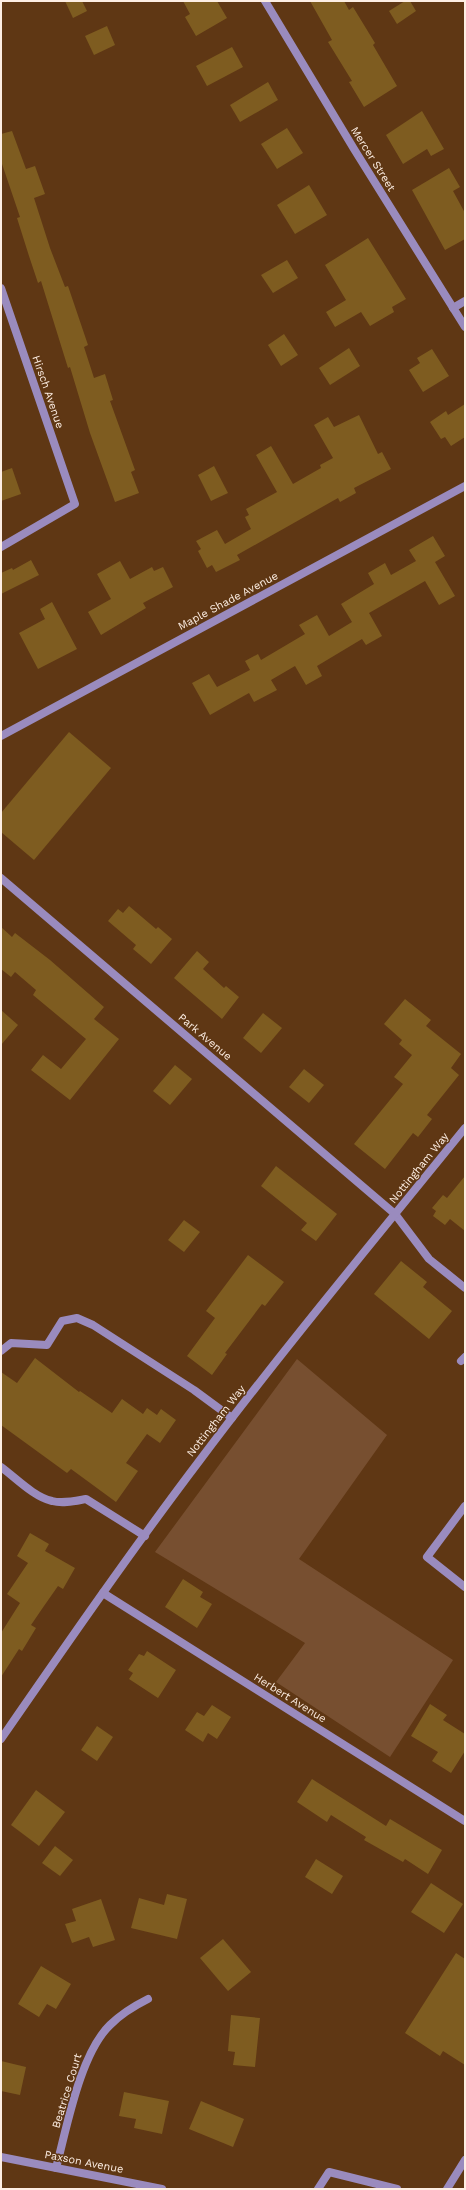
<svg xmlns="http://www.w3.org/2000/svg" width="466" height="2190" viewBox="0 0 466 2190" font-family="'Work Sans',sans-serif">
  <rect width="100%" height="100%" fill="#5f3714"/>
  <path fill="#774f30" d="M297,1359L387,1435L299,1559L453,1660L390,1757L276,1682L305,1643L155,1552Z"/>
  <g fill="#7e5c20">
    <path d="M65,1H82L87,11L73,18Z"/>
    <path d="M183,1H217L227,18L196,36L185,17L190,14Z"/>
    <path d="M310,1H344L349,10L353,7L375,43L373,45L397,86L364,107L349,82L352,81L328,42L332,40Z"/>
    <path d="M405,1H410L416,11L397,24L389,11Z"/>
    <path d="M107,26L115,45L94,55L85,36Z"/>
    <path d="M232,47L243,67L207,86L196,66Z"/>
    <path d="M268,82L278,100L240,122L230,105Z"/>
    <path d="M422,111L444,149L431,156L427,149L403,164L386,135Z"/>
    <path d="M287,128L303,153L277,169L261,144Z"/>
    <path d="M12,131L26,169L35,166L45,194L34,198L50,248L65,287L68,286L88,345L84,347L94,378L105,374L113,400L110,401L135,470L131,472L139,493L115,502L90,433L70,367L68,368L41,281L38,283L29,256L17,218L20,217L1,161V134Z"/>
    <path d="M449,168L460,187L453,191L465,213V239L445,250L412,190Z"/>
    <path d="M309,185L327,215L295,234L277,205Z"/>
    <path d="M368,238L406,299L392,307L394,312L370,326L361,312L335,327L326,312L346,300L325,265Z"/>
    <path d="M287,260L298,278L273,293L261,275Z"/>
    <path d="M284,334L298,355L281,366L268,345Z"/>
    <path d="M349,348L360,366L330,385L319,368Z"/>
    <path d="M432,349L449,376L423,392L409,370L420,363L417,358Z"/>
    <path d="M465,404V437L451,446L445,437L441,439L430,422L446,411L448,415Z"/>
    <path d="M359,415L378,454L382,452L391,469L354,488L356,493L340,502L338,498L237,555L240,560L216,572L212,565L207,568L198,551L201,549L196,541L217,530L225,544L251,529L245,517L249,515L246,509L277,492L256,455L271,446L293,484L321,468L320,465L333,458L314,425L328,417L334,427Z"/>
    <path d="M214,466L228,493L211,501L198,475Z"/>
    <path d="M12,468L21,494L1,501V472Z"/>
    <path d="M433,536L445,556L435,562L455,596L439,605L425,581L369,613L382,636L366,645L362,639L317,666L322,676L306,685L295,666L271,680L277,690L254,702L249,693L210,715L192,683L209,674L217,687L250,670L245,661L258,654L261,660L305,634L299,625L317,615L329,636L352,622L341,604L374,584L368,573L385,563L391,575L416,561L409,550Z"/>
    <path d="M31,560L39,575L1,594V573L12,568L13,570Z"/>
    <path d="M120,561L130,579L152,567L154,571L163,567L173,587L143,603L146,608L101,635L88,612L111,599L97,574Z"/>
    <path d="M52,602L77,649L38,669L19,633L45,619L40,609Z"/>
    <path d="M69,732L111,768L34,860L1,832V813Z"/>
    <path d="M129,906L156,929L158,927L172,939L151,964L133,949L136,945L108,921L118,909L123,913Z"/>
    <path d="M1,927L12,937L15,933L50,960L104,1007L94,1019L119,1039L70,1100L31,1070L43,1055L61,1069L86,1039L33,995L36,990L15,972L11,977L1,969Z"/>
    <path d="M197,951L209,962L203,969L224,988L226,986L239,997L222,1019L174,978Z"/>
    <path d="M405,999L431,1020L426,1026L461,1054L451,1068L459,1075L427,1115L432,1119L418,1137L413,1133L385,1169L354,1144L403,1084L394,1077L412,1055L399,1044L402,1040L384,1024Z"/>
    <path d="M1,1010L18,1025L1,1045Z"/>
    <path d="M263,1013L282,1028L261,1053L243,1038Z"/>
    <path d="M175,1065L192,1079L170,1105L153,1091Z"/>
    <path d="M304,1069L324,1085L309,1103L289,1087Z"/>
    <path d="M276,1166L337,1214L316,1241L301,1230L307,1223L261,1186Z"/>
    <path d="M465,1176V1231L450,1219L445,1225L433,1216L436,1211L432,1208L443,1195L447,1198Z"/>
    <path d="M184,1220L200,1232L184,1252L168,1240Z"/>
    <path d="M248,1255L284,1282L265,1306L262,1304L225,1353L227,1354L212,1375L187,1356L215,1318L206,1311Z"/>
    <path d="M401,1261L427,1282L423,1287L452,1311L429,1339L374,1294Z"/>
    <path d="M35,1358L79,1392L80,1391L112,1413L122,1399L143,1414L147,1408L157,1415L161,1409L176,1420L160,1443L147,1434L126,1463L138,1471L116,1502L71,1469L67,1473L1,1425V1372L17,1383Z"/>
    <path d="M30,1533L49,1544L45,1551L75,1568L63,1589L58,1586L44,1606L31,1625L36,1628L22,1651L19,1649L1,1677V1633L20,1603L7,1594L28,1563L17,1556Z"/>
    <path d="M183,1579L203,1592L200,1597L212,1604L197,1628L165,1607Z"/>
    <path d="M147,1651L176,1670L158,1698L129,1679L133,1673L128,1670L139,1654L144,1656Z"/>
    <path d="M430,1704L447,1715L443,1720L465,1734V1751L451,1773L432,1761L438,1752L411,1736Z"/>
    <path d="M212,1705L231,1717L217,1739L208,1733L203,1742L185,1730L197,1712L204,1716Z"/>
    <path d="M97,1726L113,1737L97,1761L81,1750Z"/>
    <path d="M312,1779L386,1826L390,1819L442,1850L428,1874L405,1859L403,1862L364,1840L366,1837L331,1815L327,1822L297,1802Z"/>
    <path d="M36,1790L65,1812L39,1846L11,1825Z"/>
    <path d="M55,1846L73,1860L60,1876L42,1863Z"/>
    <path d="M316,1859L343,1876L332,1894L305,1877Z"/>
    <path d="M431,1883L463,1904L444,1933L411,1912Z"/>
    <path d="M167,1894L187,1899L177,1939L131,1928L139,1898L164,1905Z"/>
    <path d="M101,1899L115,1940L93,1947L89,1937L72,1943L65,1924L76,1921L72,1909Z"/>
    <path d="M223,1939L251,1972L228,1991L200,1958Z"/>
    <path d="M456,1953L465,1959V2065L443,2051L440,2056L405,2033Z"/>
    <path d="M41,1966L71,1984L56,2009L47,2004L39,2017L18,2004Z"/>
    <path d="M231,2015L260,2018L255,2067L233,2065L235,2052L228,2051Z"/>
    <path d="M1,2061L26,2067L20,2095L1,2091Z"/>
    <path d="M124,2092L169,2101L162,2134L134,2128L136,2119L119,2116Z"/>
    <path d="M201,2101L244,2119L233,2147L189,2129Z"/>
  </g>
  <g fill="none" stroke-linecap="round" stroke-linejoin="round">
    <g stroke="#9a8bbe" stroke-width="8">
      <path d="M395,1214L429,1259L465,1288"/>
      <path d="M1,1351L11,1343L47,1345L62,1321L77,1318L93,1325L194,1390L232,1418"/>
      <path d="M461,1361L465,1357"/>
      <path d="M1,1467C16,1478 34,1497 52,1501C63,1504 75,1501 86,1499L145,1536"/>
      <path d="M465,1506L427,1557L465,1587"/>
      <path d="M318,2189L329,2172L397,2189"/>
      <path d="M447,2189L465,2160"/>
    </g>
    <g stroke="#9a8bbe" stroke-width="8">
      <path d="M1,288L75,504L1,547"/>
      <path d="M453,308L465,301"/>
      <path d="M1,736L465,486"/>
      <path d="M1,878L395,1214"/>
      <path d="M103,1593L465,1821"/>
      <path d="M56,2168C67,2127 80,2054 110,2025C121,2014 134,2006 148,1999"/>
    </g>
    <g stroke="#9a8bbe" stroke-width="8">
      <path d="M265,1L354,149L465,327"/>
      <path d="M1,1739C66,1645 131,1551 200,1460C285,1347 376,1238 465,1128"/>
      <path d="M1,2157L162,2189"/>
    </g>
  </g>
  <g text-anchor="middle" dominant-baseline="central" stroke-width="3" stroke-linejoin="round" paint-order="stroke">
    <g font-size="11" fill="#fdeee3" stroke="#5f3714">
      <text transform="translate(373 159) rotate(58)">Mercer Street</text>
      <text transform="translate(48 392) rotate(71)">Hirsch Avenue</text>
      <text transform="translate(228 601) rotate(-28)">Maple Shade Avenue</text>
      <text transform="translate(205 1037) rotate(40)">Park Avenue</text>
      <text transform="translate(419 1168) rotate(-51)">Nottingham Way</text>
      <text transform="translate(216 1421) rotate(-52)">Nottingham Way</text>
      <text transform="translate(290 1698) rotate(32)">Herbert Avenue</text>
      <text transform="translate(67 2091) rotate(-73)">Beatrice Court</text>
      <text transform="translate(84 2162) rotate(11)">Paxson Avenue</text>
    </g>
  </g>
  <rect width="466" height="2190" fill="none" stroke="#fdeee3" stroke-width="4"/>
</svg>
